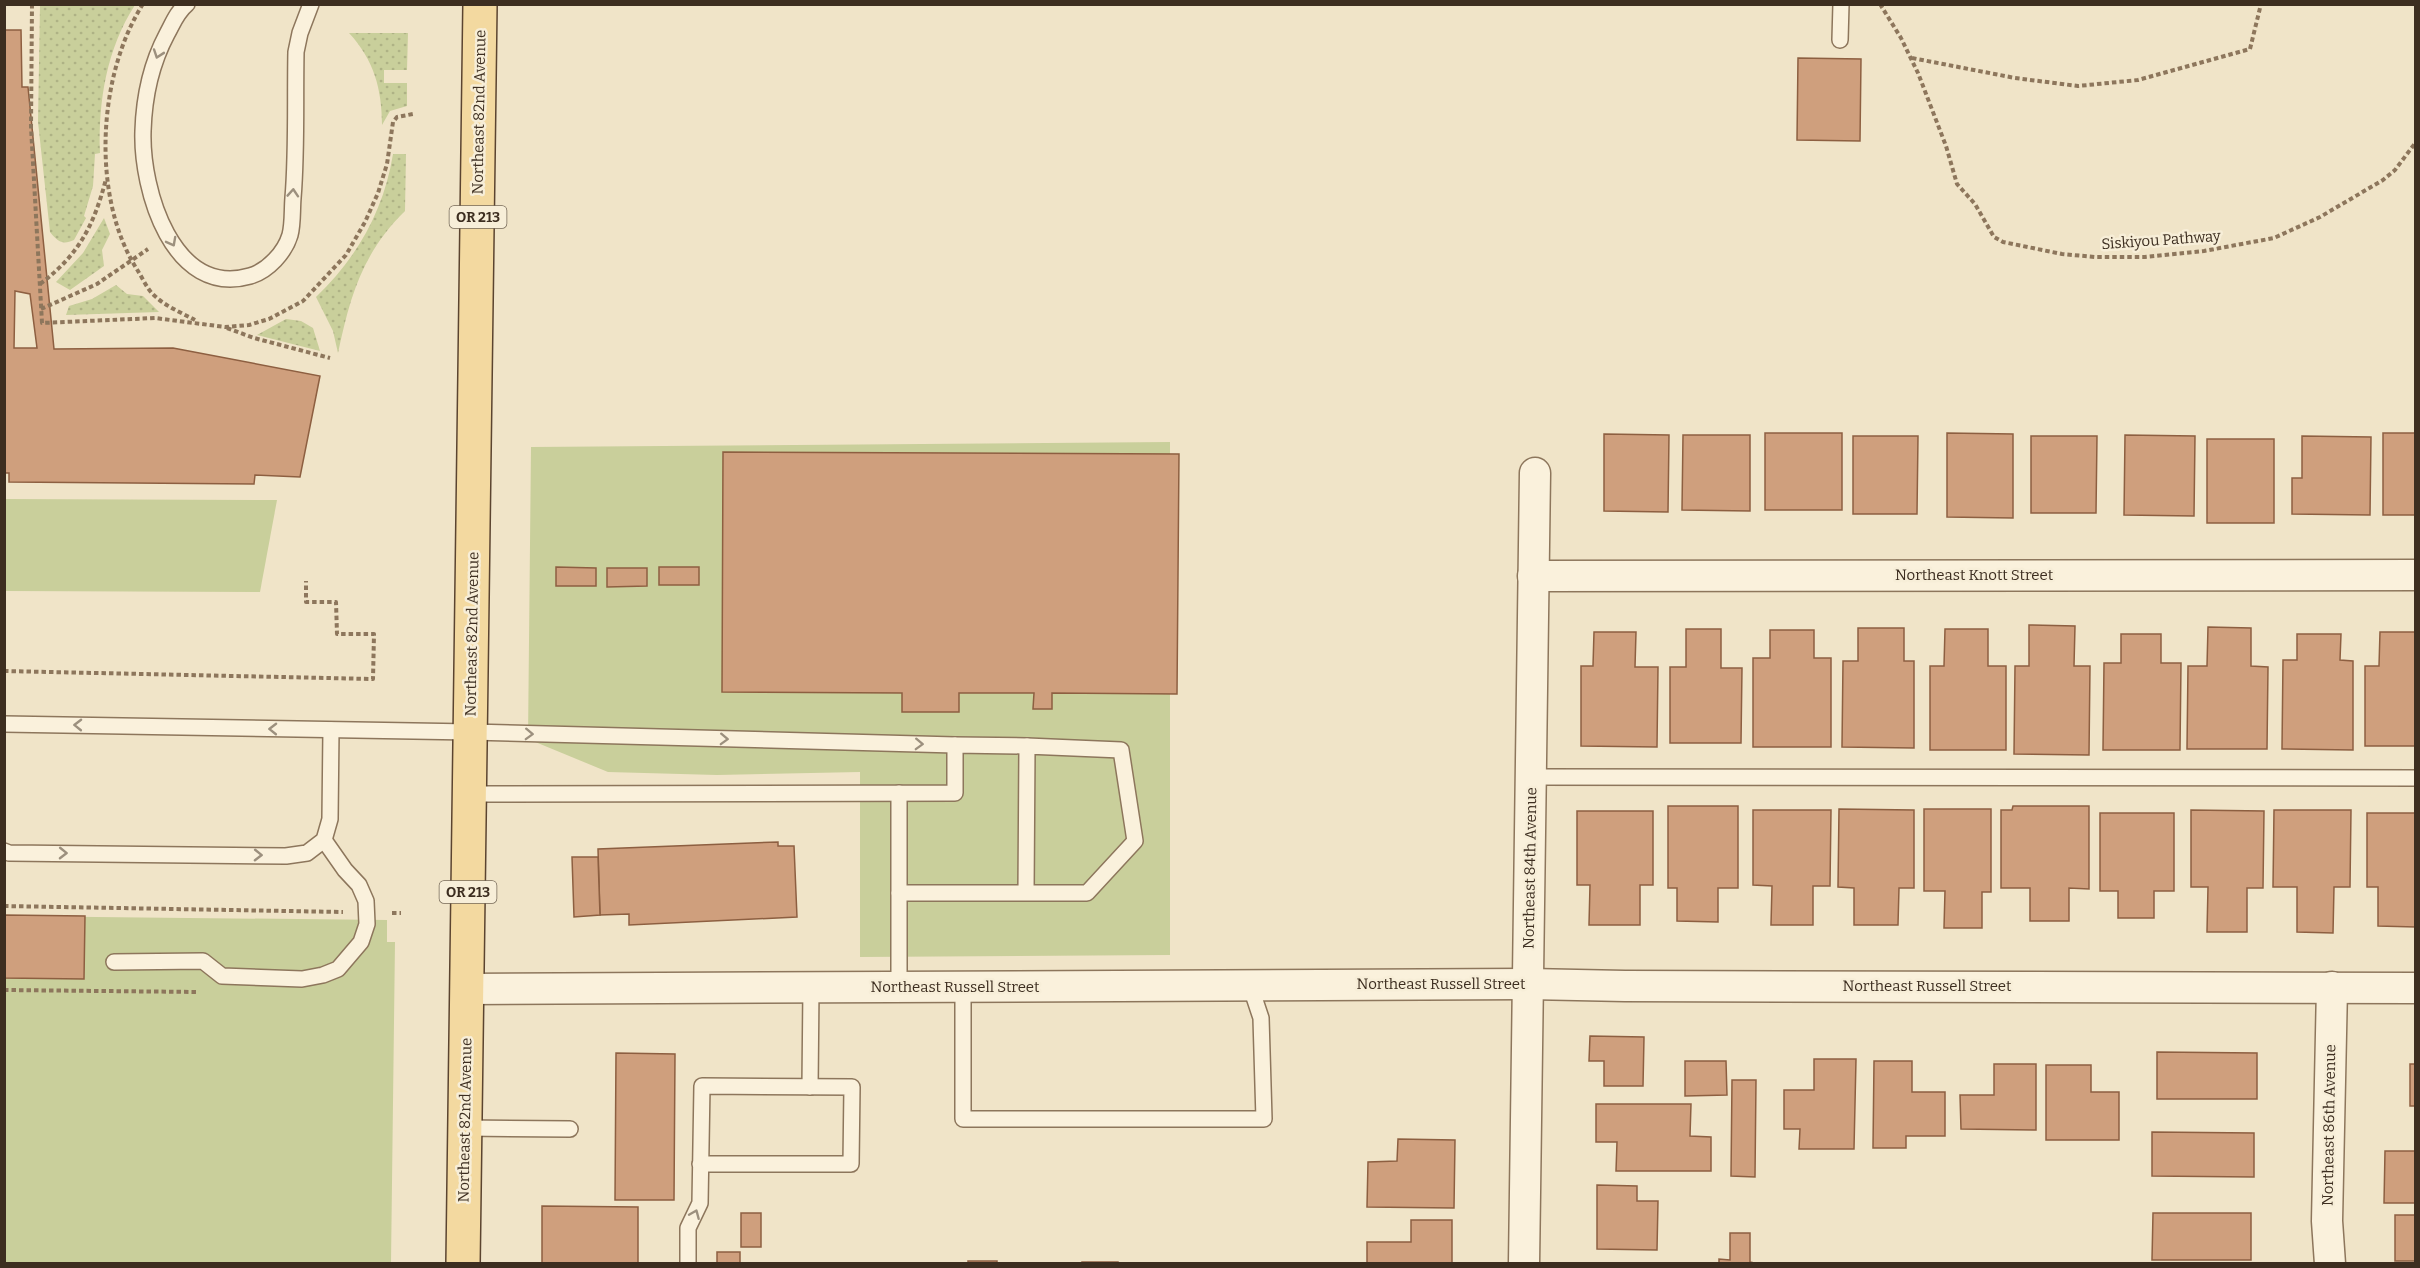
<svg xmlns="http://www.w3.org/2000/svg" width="2420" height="1268" viewBox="0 0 2420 1268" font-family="Bitter,serif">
  <defs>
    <pattern id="grass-dots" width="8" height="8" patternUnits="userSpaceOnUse" patternTransform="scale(1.5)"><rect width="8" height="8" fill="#c9cf9b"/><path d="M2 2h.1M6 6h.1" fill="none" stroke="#aeb285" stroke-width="1.8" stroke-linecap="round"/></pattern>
  </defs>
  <rect width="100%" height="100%" fill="#f0e4c8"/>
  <g fill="url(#grass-dots)">
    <path d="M40,5H135C107,48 98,101 100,153L95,154L93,186L84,216L86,218L74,240C63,245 58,242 50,232L38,122Z"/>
    <path d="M349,33H408L407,70H384V83H407V106L390,111L382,125C382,89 374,60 349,33Z"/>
    <path d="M393,154H406L405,211C362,253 350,297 338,353L333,331L316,297C357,258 384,210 393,154Z"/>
    <path d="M104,218L110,234L102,250L104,266L70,290L56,282L83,253Z"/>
    <path d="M116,285L127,294L143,296L159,312L66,315L69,306L92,299Z"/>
    <path d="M286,319L301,321L313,328L320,351L257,335Z"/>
  </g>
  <g fill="#c9cf9b">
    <path d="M1170,442V955L860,957V772L717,775L608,772L528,739L531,447Z"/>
    <path d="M5,499L277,500L260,592L5,591Z"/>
    <path d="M5,916L387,920V942H395L391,1263H5Z"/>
  </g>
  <g fill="#cf9f7d" stroke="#8d5f41" stroke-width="1.5" fill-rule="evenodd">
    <path d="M4,30H21L22,87H28L54,349L173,348L320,376L300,477L255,475L254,484L9,482V473H4ZM15,291L30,294L37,348H14Z"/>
    <path d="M1798,58L1861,59L1860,141L1797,140Z"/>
    <rect x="1765" y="433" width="77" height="77"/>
    <path d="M1947,433L2013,434V518L1947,517Z"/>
    <rect x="2383" y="433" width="33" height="82"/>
    <path d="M1604,434L1669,435L1668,512L1604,511Z"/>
    <path d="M1683,435H1750V511L1682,510Z"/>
    <path d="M2125,435L2195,436L2194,516L2124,515Z"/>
    <path d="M1853,436H1918L1917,514H1853Z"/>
    <path d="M2031,436H2097L2096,513H2031Z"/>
    <path d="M2302,436L2371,437L2370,515L2292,514V478H2302Z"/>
    <rect x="2207" y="439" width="67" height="84"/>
    <path d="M723,452L1179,454L1177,694L1052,693V709H1033L1034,693H959V712H902V693L722,692Z"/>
    <path d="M556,567L596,568V586H556Z"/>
    <rect x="659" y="567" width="40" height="18"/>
    <path d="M607,568H647V586L607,587Z"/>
    <path d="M2029,625L2075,626L2074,666H2090L2089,755L2014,754L2015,666H2029Z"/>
    <path d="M2208,627L2251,628V666L2268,667L2267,749H2187L2188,666H2207Z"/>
    <path d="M1858,628H1904V661H1914V748L1842,747L1843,661H1858Z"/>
    <path d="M1686,629H1721V668H1742L1741,743H1670V667H1686Z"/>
    <path d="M1945,629H1988V666H2006V750H1930V666H1944Z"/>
    <path d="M1770,630H1814V658H1831V747H1753V658H1770Z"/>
    <path d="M1594,632H1636L1635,667H1658L1657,747L1581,746V666H1593Z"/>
    <path d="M2380,632H2416V746H2365V666H2379Z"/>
    <path d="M2121,634H2161V663H2181L2180,750H2103L2104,663H2121Z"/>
    <path d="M2297,634H2341L2340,660L2353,661V750L2282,749L2283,660H2297Z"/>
    <path d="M1668,806H1738V888H1718V922L1677,921V888H1668Z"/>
    <path d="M2013,806H2089V889L2069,888V921H2030V888H2001V810H2012Z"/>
    <path d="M1839,809L1914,810V888H1899L1898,925H1854V888L1838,887Z"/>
    <path d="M1924,809H1991V892H1982V928H1944L1945,891H1924Z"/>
    <path d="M1753,810H1831L1830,886H1813V925H1771L1772,886L1753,885Z"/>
    <path d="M2191,810L2264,811L2263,888H2247V932H2207L2208,887H2191Z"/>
    <path d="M2274,810H2351L2350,887H2334L2333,933L2297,932V887H2273Z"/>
    <path d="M1577,811H1653V885H1640V925H1589L1590,885H1577Z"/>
    <path d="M2100,813H2174V891H2154V918H2118V891H2100Z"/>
    <path d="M2367,813H2416V927L2378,926V887H2367Z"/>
    <path d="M778,842V846H794L797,917L629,925V914L600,915L598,849Z"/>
    <path d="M572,857H598L600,915L574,917Z"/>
    <path d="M4,915L85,916L84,979L4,978Z"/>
    <path d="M1590,1036L1644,1037L1643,1086H1604V1061H1589Z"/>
    <path d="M2157,1052L2257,1053V1099H2157Z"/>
    <path d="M616,1053L675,1054L674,1200H615Z"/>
    <path d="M1814,1059H1856L1854,1149H1799L1800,1129H1784V1090H1814Z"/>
    <path d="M1685,1061H1726L1727,1095L1685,1096Z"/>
    <path d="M1874,1061H1912V1092H1945V1136H1906V1148H1873Z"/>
    <path d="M1994,1064H2036V1130L1961,1129L1960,1095H1994Z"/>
    <rect x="2410" y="1064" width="6" height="42"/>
    <path d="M2046,1065H2091V1092H2119V1140H2046Z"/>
    <path d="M1732,1080H1756L1755,1177L1731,1176Z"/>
    <path d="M1596,1104H1691L1690,1136L1711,1137V1171H1616L1617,1142H1596Z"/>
    <path d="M2152,1132L2254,1133V1177L2152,1176Z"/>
    <path d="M1398,1139L1455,1140L1454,1208L1367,1207L1368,1162L1397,1161Z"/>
    <path d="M2385,1151H2416V1203H2384Z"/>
    <path d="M1597,1185L1637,1186V1201H1658L1657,1250L1597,1249Z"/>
    <path d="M542,1206L638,1207V1264H542Z"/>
    <rect x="741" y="1213" width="20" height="34"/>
    <path d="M2153,1213H2251V1260H2152Z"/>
    <rect x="2395" y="1215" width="21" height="46"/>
    <path d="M1411,1220H1452V1264H1367V1242H1411Z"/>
    <path d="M1730,1233H1750V1262L1759,1264H1719V1259L1730,1260Z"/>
    <rect x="717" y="1252" width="23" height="12"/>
    <rect x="968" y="1261" width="29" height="3"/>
    <rect x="1082" y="1262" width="36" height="2"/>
  </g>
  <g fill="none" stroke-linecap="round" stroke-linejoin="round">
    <defs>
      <g id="lane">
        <path d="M187,4C177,12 173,23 167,34C151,64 144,97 143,131C141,190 173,298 250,276C268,271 285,252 290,235C293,224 292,210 293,198C297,150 295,101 296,52L300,33L311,4"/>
        <path d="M1840,40L1841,4"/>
        <path d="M4,724L471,732L955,745"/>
        <path d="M1531,777L2416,778"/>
        <path d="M899,793V893"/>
        <path d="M469,794L955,793V745L1027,746"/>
        <path d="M4,851L9,853L286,856L307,853L324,840L330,819L331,730"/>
        <path d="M114,962L203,961L222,976L302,979L323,975L338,969L361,942L367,924L366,901L359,885L345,870L324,840"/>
        <path d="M963,986V1119H1264L1261,1018L1250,985"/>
        <path d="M899,987V893H1087L1135,841L1121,750L1027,746L1026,893"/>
        <path d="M810,1087L811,988"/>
        <path d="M465,1128L570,1129"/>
        <path d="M688,1264V1228L700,1203L702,1086L852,1087L851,1164H700"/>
      </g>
      <g id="street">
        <path d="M1533,576L2416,575"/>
        <path d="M467,989L1529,984L1625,986L2416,988"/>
        <path d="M1524,1264L1535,473"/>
        <path d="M2330,1264L2327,1221L2332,987"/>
      </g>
      <path id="primary" d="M463,1264L480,4"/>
    </defs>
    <use href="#lane" stroke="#8d765c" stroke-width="18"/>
    <use href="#street" stroke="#8d765c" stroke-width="33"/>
    <use href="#primary" stroke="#5b4430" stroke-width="36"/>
    <g stroke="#8d765c" stroke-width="4" stroke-dasharray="4.5 3" stroke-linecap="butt">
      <path d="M32,4L31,127L42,323L155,318L225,327L249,325L269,319L303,301L346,255L365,222L378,193L387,164L393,122L397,117L413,114"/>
      <path d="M143,4C97,76 91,199 138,271C143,279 148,291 156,297C167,307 182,313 195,320"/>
      <path d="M1880,4L1901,38L1918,73L1946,146L1957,184L1975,204L1994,237L2003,242L2062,254L2095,257H2145L2204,251L2274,238L2320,217L2383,180L2395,170L2416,142"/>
      <path d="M1912,58L2015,78L2078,86L2138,80L2250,49L2261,4"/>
      <path d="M40,284C79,255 94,225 106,179"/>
      <path d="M41,309L97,284L148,249"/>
      <path d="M227,328L254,338L330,358"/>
      <path d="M4,671L373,679L374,634H337L336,602H306V581"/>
      <path d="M4,906L343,912"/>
      <path d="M392,913H401"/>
      <path d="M4,990L199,992"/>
    </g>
    <use href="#lane" stroke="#faf1dc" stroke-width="15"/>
    <use href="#street" stroke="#faf1dc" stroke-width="30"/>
    <use href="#primary" stroke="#f3d9a0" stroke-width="33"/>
  </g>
  <defs><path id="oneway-chevron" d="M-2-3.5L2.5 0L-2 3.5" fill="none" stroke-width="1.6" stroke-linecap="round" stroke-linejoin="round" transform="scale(1.5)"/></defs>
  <g stroke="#9c907e">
    <use href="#oneway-chevron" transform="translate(158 54) rotate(109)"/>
    <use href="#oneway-chevron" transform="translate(293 193) rotate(-86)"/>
    <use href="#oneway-chevron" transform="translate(172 242) rotate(62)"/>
    <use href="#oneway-chevron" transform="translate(78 725) rotate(-179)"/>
    <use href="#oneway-chevron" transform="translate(273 729) rotate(-179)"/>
    <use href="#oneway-chevron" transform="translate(529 734) rotate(2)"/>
    <use href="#oneway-chevron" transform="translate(724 739) rotate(2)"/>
    <use href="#oneway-chevron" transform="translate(919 744) rotate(2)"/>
    <use href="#oneway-chevron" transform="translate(63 853) rotate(1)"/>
    <use href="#oneway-chevron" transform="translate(258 855) rotate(1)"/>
    <use href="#oneway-chevron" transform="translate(695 1214) rotate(-67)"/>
  </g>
  <g text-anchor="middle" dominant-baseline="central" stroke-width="5" stroke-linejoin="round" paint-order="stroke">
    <g fill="#f7eed8" stroke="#756857" stroke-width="1.5">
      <rect x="449.5" y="206" width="57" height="22" rx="4.5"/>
      <rect x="439.5" y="881" width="57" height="22" rx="4.5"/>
    </g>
    <g font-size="14" font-weight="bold" fill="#3d2e20">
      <text x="478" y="217">OR 213</text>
      <text x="468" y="892">OR 213</text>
    </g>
    <g font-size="15" fill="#3d2e20" stroke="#f7eed8">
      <text transform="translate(479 112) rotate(-89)">Northeast 82nd Avenue</text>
      <text transform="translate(2161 240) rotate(-4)">Siskiyou Pathway</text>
      <text x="1974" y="575">Northeast Knott Street</text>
      <text transform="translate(472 634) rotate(-89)">Northeast 82nd Avenue</text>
      <text transform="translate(1530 868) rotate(-89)">Northeast 84th Avenue</text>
      <text x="1441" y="984">Northeast Russell Street</text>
      <text x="1927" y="986">Northeast Russell Street</text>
      <text x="955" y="987">Northeast Russell Street</text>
      <text transform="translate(465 1120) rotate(-89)">Northeast 82nd Avenue</text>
      <text transform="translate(2329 1125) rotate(-89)">Northeast 86th Avenue</text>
    </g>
  </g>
  <rect width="2420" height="1268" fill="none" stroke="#3d2e20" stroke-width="12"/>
</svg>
